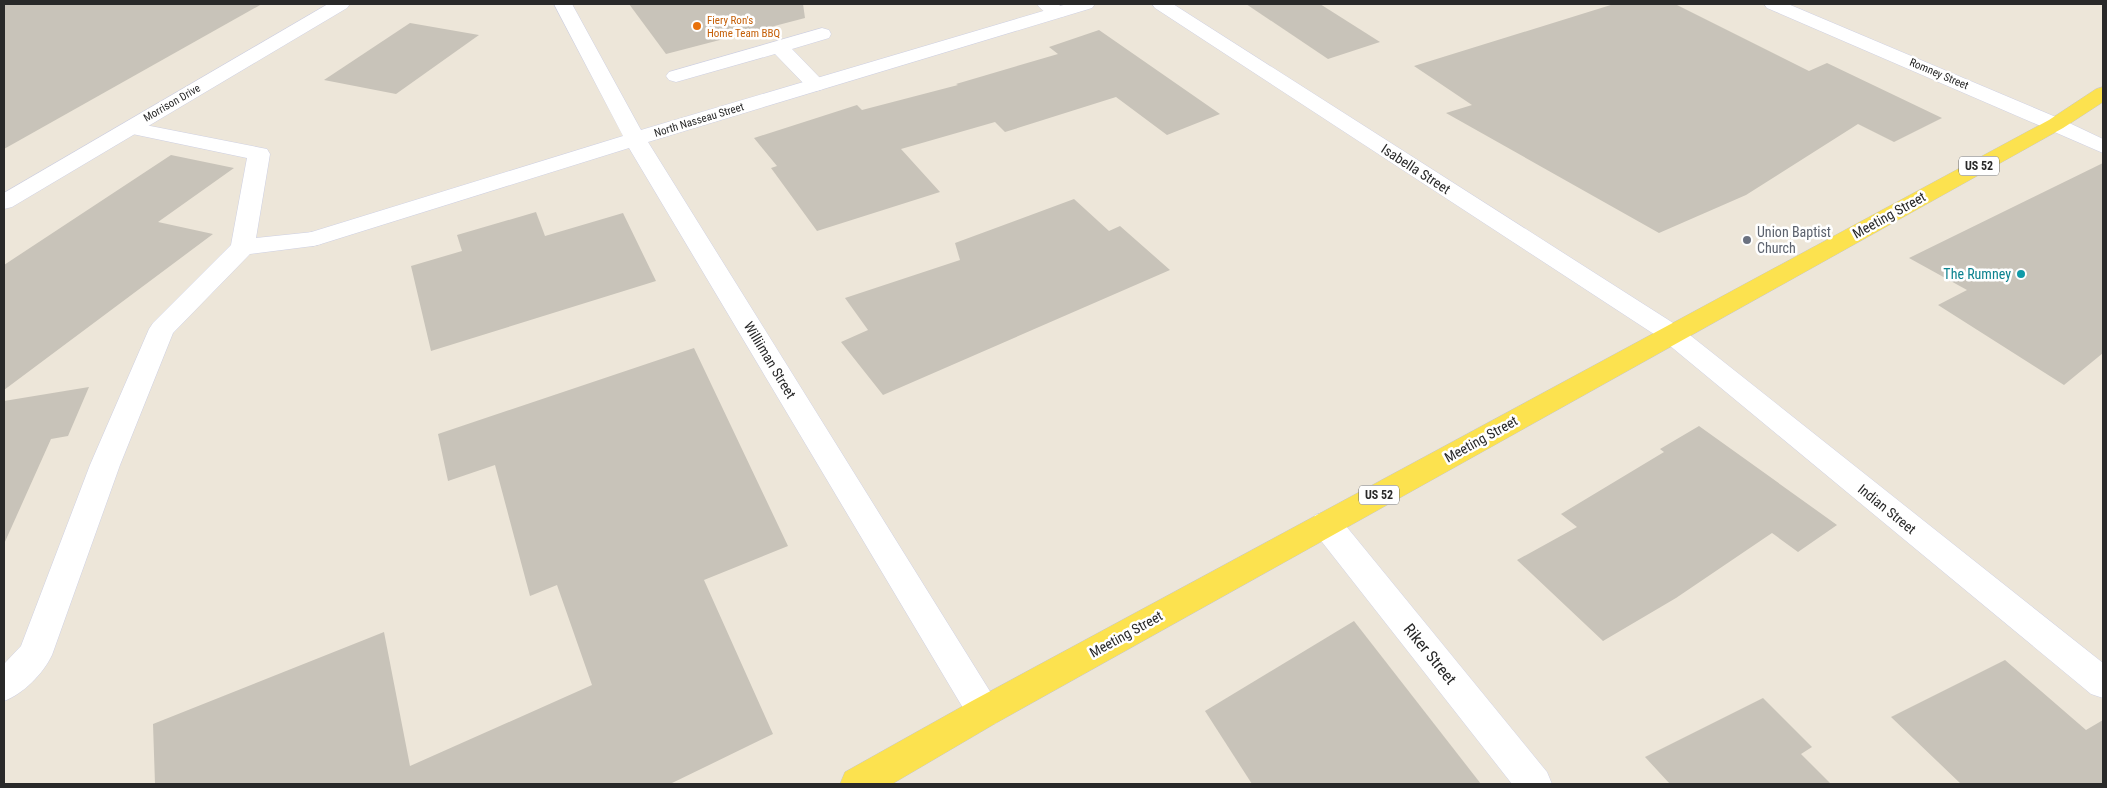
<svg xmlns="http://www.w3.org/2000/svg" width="2107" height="788" viewBox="0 0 2107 788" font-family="'Roboto Condensed',sans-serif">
  <rect width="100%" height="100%" fill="#ede6d9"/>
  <g fill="#c8c3b9">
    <path d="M4,4H262L4,149Z"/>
    <path d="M629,4H803L805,18L666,54Z"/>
    <path d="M1246,4H1320L1380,42L1328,59Z"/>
    <path d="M1614,4H1675L1809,71L1827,63L1942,118L1894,142L1858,124L1746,195L1659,233L1446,113L1472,105L1414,66Z"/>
    <path d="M410,23L479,35L396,94L324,80Z"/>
    <path d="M1099,30L1220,114L1167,135L1116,97L1005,132L995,122L901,149L940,192L817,231L771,168L777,166L754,138L857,105L862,110L958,85L956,84L1058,54L1049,47Z"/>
    <path d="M171,155L234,168L158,222L213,234L4,390V265Z"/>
    <path d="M2103,163V353L2064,385L1938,305L1967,290L1909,258Z"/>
    <path d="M1074,199L1109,231L1120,226L1170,270L883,395L841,342L868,330L845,298L960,260L955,243Z"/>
    <path d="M536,212L545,236L623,213L656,281L431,351L411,266L462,251L457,235Z"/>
    <path d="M694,348L788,546L704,580L773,734L670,784H155L153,724L384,632L410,766L592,685L557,585L530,596L495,465L448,481L438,434Z"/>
    <path d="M89,387L68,436L51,439L4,544V401Z"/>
    <path d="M1699,426L1837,525L1798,552L1772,533L1676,598L1603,641L1517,560L1577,527L1561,514L1664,452L1660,449Z"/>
    <path d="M1354,621L1481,784H1252L1205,711Z"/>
    <path d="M2005,660L2086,730L2103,720V784H1961L1891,717Z"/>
    <path d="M1763,698L1812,747L1801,754L1831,784H1670L1645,757Z"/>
  </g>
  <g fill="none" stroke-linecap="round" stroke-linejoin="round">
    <defs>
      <g id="service">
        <path d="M1037,4H1058L1067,12L1065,16C1054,19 1043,13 1037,4Z"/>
        <path d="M822,28L829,30L831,34L829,38L792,49L823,81L826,85L823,89L816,91L809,89L775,54L676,82L669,80L666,76L669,72Z"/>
        <path d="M130,122L267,149L270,154L256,238L313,232L321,234L325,239L321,244L313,246L250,254L173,333L120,465L52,655C43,674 23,694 4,701V664L21,646L90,465L149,329L153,323L231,245L247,158L123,132L119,128L123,124Z"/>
      </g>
      <g id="minor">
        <path d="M554,4H572L641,130L1067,4H1095L1092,8L648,142L996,701L1002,712L996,723L984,728L972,723L629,148L321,244L313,246L305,244L301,239L305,234L623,136Z"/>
        <path d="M1152,4H1173L1681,328L2103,663V698L2091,694L1663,340L1155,8Z"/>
        <path d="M1326,512L1337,515L1547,772L1552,784H1512L1315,533L1311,524L1315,515Z"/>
      </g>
      <path id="tertiary" d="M1764,4H1788L2063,120L2103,139V153L1767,8Z"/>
      <path id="secondary" d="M328,4H350L347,8L12,207L4,209V193Z"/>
      <path id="primary" d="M2103,87V102L2063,128L996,723L892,784H840L845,772L972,701L2049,120L2096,89Z"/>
    </defs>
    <use href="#service" stroke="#ced0e3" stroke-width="1"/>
    <use href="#minor" stroke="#ced0e3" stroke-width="1"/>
    <use href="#tertiary" stroke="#ced0e3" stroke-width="1"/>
    <use href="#secondary" stroke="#ced0e3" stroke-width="1"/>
    <use href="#primary" stroke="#c7c7c7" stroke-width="1"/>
    <use href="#service" fill="#fff" fill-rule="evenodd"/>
    <use href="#minor" fill="#fff" fill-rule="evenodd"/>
    <use href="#tertiary" fill="#fff" fill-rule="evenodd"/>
    <use href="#secondary" fill="#fff" fill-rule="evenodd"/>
    <use href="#primary" fill="#fce24f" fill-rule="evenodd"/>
  </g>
  <circle fill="#e8710a" stroke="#fff" stroke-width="2" cx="697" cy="26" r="5"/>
  <circle fill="#6b7280" stroke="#fff" stroke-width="2" cx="1747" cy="240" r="5"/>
  <circle fill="#0f9aa8" stroke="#fff" stroke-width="2" cx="2021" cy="274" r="5"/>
  <g text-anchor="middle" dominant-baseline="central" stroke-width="5" stroke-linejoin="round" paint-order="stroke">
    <g font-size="11" fill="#c56008" stroke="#fff" text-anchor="start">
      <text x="707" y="20">Fiery Ron's<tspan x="707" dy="13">Home Team BBQ</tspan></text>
    </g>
    <g font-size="11" fill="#292929" stroke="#fff">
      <text transform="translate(1939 74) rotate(23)">Romney Street</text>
      <text transform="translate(172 103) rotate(-30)">Morrison Drive</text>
      <text transform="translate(699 120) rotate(-17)">North Nasseau Street</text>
    </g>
    <g fill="#fff" stroke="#696969" stroke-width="1">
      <rect x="1959" y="156.5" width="40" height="19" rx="4"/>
      <rect x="1359" y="485.5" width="40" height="19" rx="4"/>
    </g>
    <g font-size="12" font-weight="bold" fill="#292929">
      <text x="1979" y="166">US 52</text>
      <text x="1379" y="495">US 52</text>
    </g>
    <g font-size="14" fill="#292929" stroke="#fff">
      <text transform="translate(1416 169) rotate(33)">Isabella Street</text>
      <text transform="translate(1889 215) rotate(-29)">Meeting Street</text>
      <text transform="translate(770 360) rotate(59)">Williiman Street</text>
      <text transform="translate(1481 439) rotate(-29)">Meeting Street</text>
      <text transform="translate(1887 509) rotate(39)">Indian Street</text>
      <text transform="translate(1126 634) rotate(-29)">Meeting Street</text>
    </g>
    <g font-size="14" fill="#5b616d" stroke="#fff" text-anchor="start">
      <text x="1757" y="232">Union Baptist<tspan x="1757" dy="16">Church</tspan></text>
    </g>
    <g font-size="14" fill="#0d838f" stroke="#fff" text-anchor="end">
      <text x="2011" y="274">The Rumney</text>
    </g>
    <g font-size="16" fill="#292929" stroke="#fff">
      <text transform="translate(1430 654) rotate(51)">Riker Street</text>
    </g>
  </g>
  <rect width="2107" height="788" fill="none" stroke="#292929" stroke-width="10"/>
</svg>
